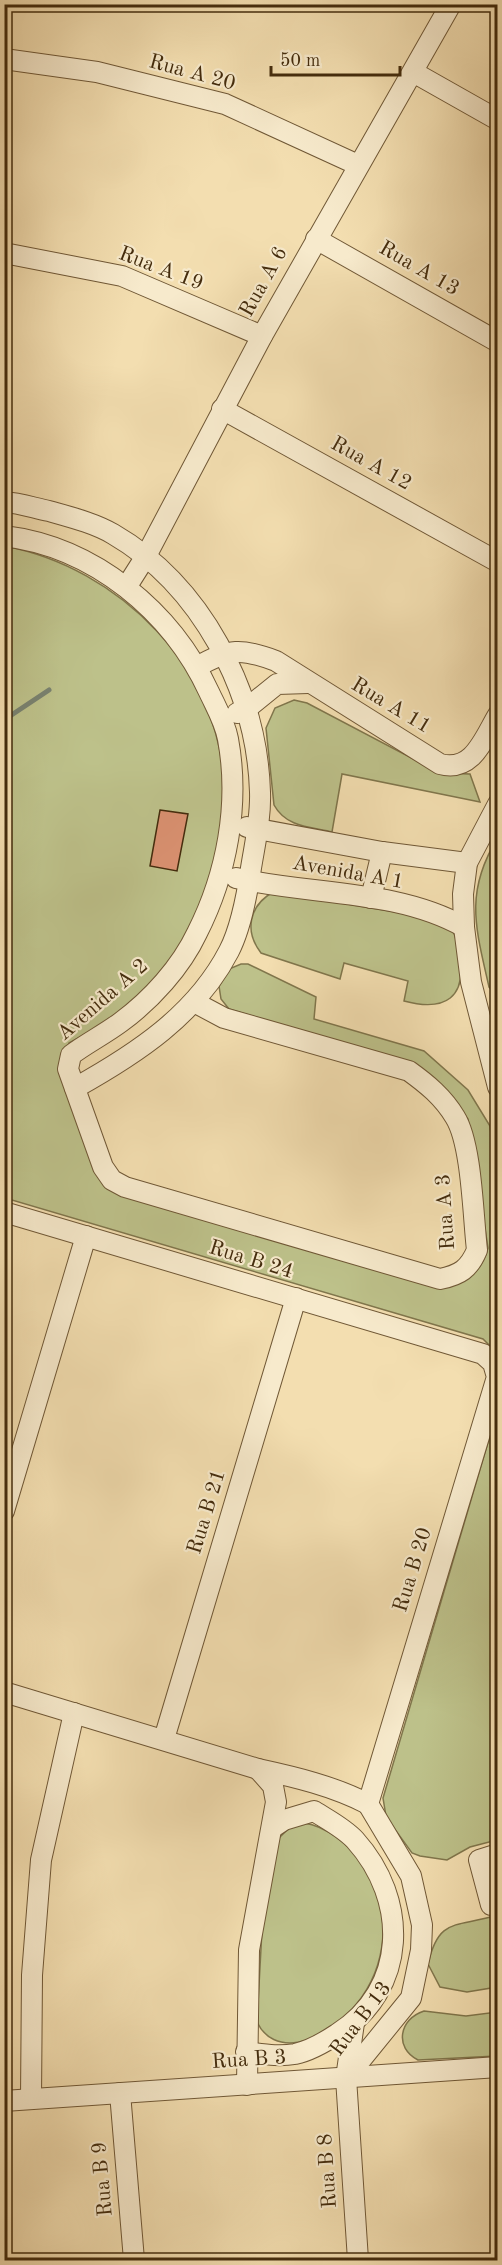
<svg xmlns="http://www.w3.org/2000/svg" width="502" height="2265" viewBox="0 0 502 2265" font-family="'Old Standard TT',serif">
  <rect width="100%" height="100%" fill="#f3deb0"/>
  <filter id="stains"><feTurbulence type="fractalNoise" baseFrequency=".00333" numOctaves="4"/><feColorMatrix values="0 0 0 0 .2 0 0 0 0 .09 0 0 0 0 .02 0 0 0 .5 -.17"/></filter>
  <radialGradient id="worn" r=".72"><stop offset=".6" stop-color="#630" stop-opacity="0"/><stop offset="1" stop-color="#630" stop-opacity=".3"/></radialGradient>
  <g fill="#bdc18a" stroke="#80764c" stroke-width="1.5">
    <path d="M4,546C119,567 223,670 224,791C224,805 222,819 220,832C219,844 219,857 217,868C213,882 204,896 198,909C191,924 186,942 177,955C150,993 110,1022 69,1043L64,1057L98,1170L442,1287C466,1284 482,1272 488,1248L468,1119L459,1107L411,1064L229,1009L221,999L219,986L229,969L241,964H248L316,997L314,1019L424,1051L468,1090L490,1126L498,1191L497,1353L483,1339L5,1198Z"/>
    <path d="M294,700L307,703L440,773L470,774L480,802L342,774L332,832C310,827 286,827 274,805L266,728L275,708Z"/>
    <path d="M497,839V995L489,987C476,929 464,893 497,839Z"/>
    <path d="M273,892L433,918C439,922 447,926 452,931C457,936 457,946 459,953C468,998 445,1012 404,1001L408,981L344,963L340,979L261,953C244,931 249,906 273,892Z"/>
    <path d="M497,1412V1840L470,1847L447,1860L420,1856L412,1853L391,1824L386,1816L383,1798Z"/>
    <path d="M304,1823C326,1826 350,1845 362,1864C437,1980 289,2090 257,2022L262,1930L279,1838L290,1827Z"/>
    <path d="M497,1915V1987L467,1992L440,1987L428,1964C439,1916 457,1928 497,1915Z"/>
    <path d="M424,2011L466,2016L497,2012V2056L418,2060C394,2048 399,2019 424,2011Z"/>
  </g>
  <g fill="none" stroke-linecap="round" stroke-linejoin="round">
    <path stroke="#798270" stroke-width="5" d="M4,720L49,690"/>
  </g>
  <path fill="#da9171" stroke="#442c0d" stroke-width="1.5" d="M160,810L188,814L177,871L150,866Z"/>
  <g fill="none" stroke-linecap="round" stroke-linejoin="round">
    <defs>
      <g id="street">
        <path d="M4,59L97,72L225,104L358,165"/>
        <path d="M413,72L498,120"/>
        <path d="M316,239L498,342"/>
        <path d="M4,253L122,276L262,336"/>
        <path d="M222,409L498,562"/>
        <path d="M4,502C20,503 34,508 49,511C70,517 94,523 113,534C201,585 257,691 260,792C261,818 255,843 251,868C247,895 241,928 229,951C196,1015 136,1054 75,1088"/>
        <path d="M4,536C95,547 172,612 209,692C216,707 225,722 228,739C240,804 227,874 197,933C181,967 151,1000 121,1022C105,1034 87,1043 71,1055L68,1069L103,1167L112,1180L125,1187L440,1279C460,1275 469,1269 477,1250C473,1217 472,1144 455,1117C443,1097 427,1084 409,1071L224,1018L194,1002"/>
        <path d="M127,586L146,556L262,336L451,4"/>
        <path d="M197,667C229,648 242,648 276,661L440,764C473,773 484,738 498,715"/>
        <path d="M237,713L246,709L277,684L308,683"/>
        <path d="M498,804L467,863L463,894L464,927L471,982L498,1087"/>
        <path d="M247,827L382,852L467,863"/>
        <path d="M236,878C309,895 397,889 464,927"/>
        <path d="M371,898L382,852"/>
        <path d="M4,1212L483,1354L493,1363L497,1377L368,1804"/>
        <path d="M4,1511L86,1236"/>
        <path d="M4,1692L258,1769C295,1777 333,1786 368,1804"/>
        <path d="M164,1739L296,1298"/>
        <path d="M498,1854L479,1860L491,1905L498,1904"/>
        <path d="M354,2023L346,2078L358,2260"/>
        <path d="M246,2052C263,2054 278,2057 295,2054C309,2051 325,2042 337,2034C408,1989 409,1900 355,1840C344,1828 328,1820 314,1811L284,1820L272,1828"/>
        <path d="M346,2078L411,1998L421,1950L422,1925L411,1876L368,1804"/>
        <path d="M247,2085L249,1950L276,1802L273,1786L258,1769"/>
        <path d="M120,2093L134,2260"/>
        <path d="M31,2099L32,1975L41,1860L74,1713"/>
        <path d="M4,2101L498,2067"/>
      </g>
    </defs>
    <use href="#street" stroke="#705836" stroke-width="22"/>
    <use href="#street" stroke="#f7eacc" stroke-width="20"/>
  </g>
  <g text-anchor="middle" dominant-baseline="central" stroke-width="4.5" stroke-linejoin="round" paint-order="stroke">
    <g font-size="21" fill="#442c0d" stroke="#f7eacc">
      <text transform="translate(192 73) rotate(15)">Rua A 20</text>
      <text transform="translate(161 269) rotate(21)">Rua A 19</text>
      <text transform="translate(419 269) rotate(30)">Rua A 13</text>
      <text transform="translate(264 282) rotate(-61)">Rua A 6</text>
      <text transform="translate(371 464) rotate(29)">Rua A 12</text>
      <text transform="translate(391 706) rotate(31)">Rua A 11</text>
      <text transform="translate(348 873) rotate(10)">Avenida A 1</text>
      <text transform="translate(103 1000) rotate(-41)">Avenida A 2</text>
      <text transform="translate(446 1212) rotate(-94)">Rua A 3</text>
      <text transform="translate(251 1260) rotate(17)">Rua B 24</text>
      <text transform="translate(207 1512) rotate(-73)">Rua B 21</text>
      <text transform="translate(413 1570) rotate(-73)">Rua B 20</text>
      <text transform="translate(361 2019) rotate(-53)">Rua B 13</text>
      <text transform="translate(249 2060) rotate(-4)">Rua B 3</text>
      <text transform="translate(328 2171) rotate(-94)">Rua B 8</text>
      <text transform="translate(103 2179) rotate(-95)">Rua B 9</text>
    </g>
  </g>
  <rect width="502" height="2265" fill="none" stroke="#f3deb0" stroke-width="24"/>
  <rect x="6" y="6" width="490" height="2253" fill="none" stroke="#442c0d" stroke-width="3"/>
  <rect x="12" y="12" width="478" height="2241" fill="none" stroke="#442c0d" stroke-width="1.5"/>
  <path d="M271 66v9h129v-9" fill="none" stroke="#442c0d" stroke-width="3"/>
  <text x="280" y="66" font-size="18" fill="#442c0d" stroke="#f7eacc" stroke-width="4.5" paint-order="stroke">50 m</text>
  <rect width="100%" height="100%" filter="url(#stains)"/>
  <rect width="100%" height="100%" fill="url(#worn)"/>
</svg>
